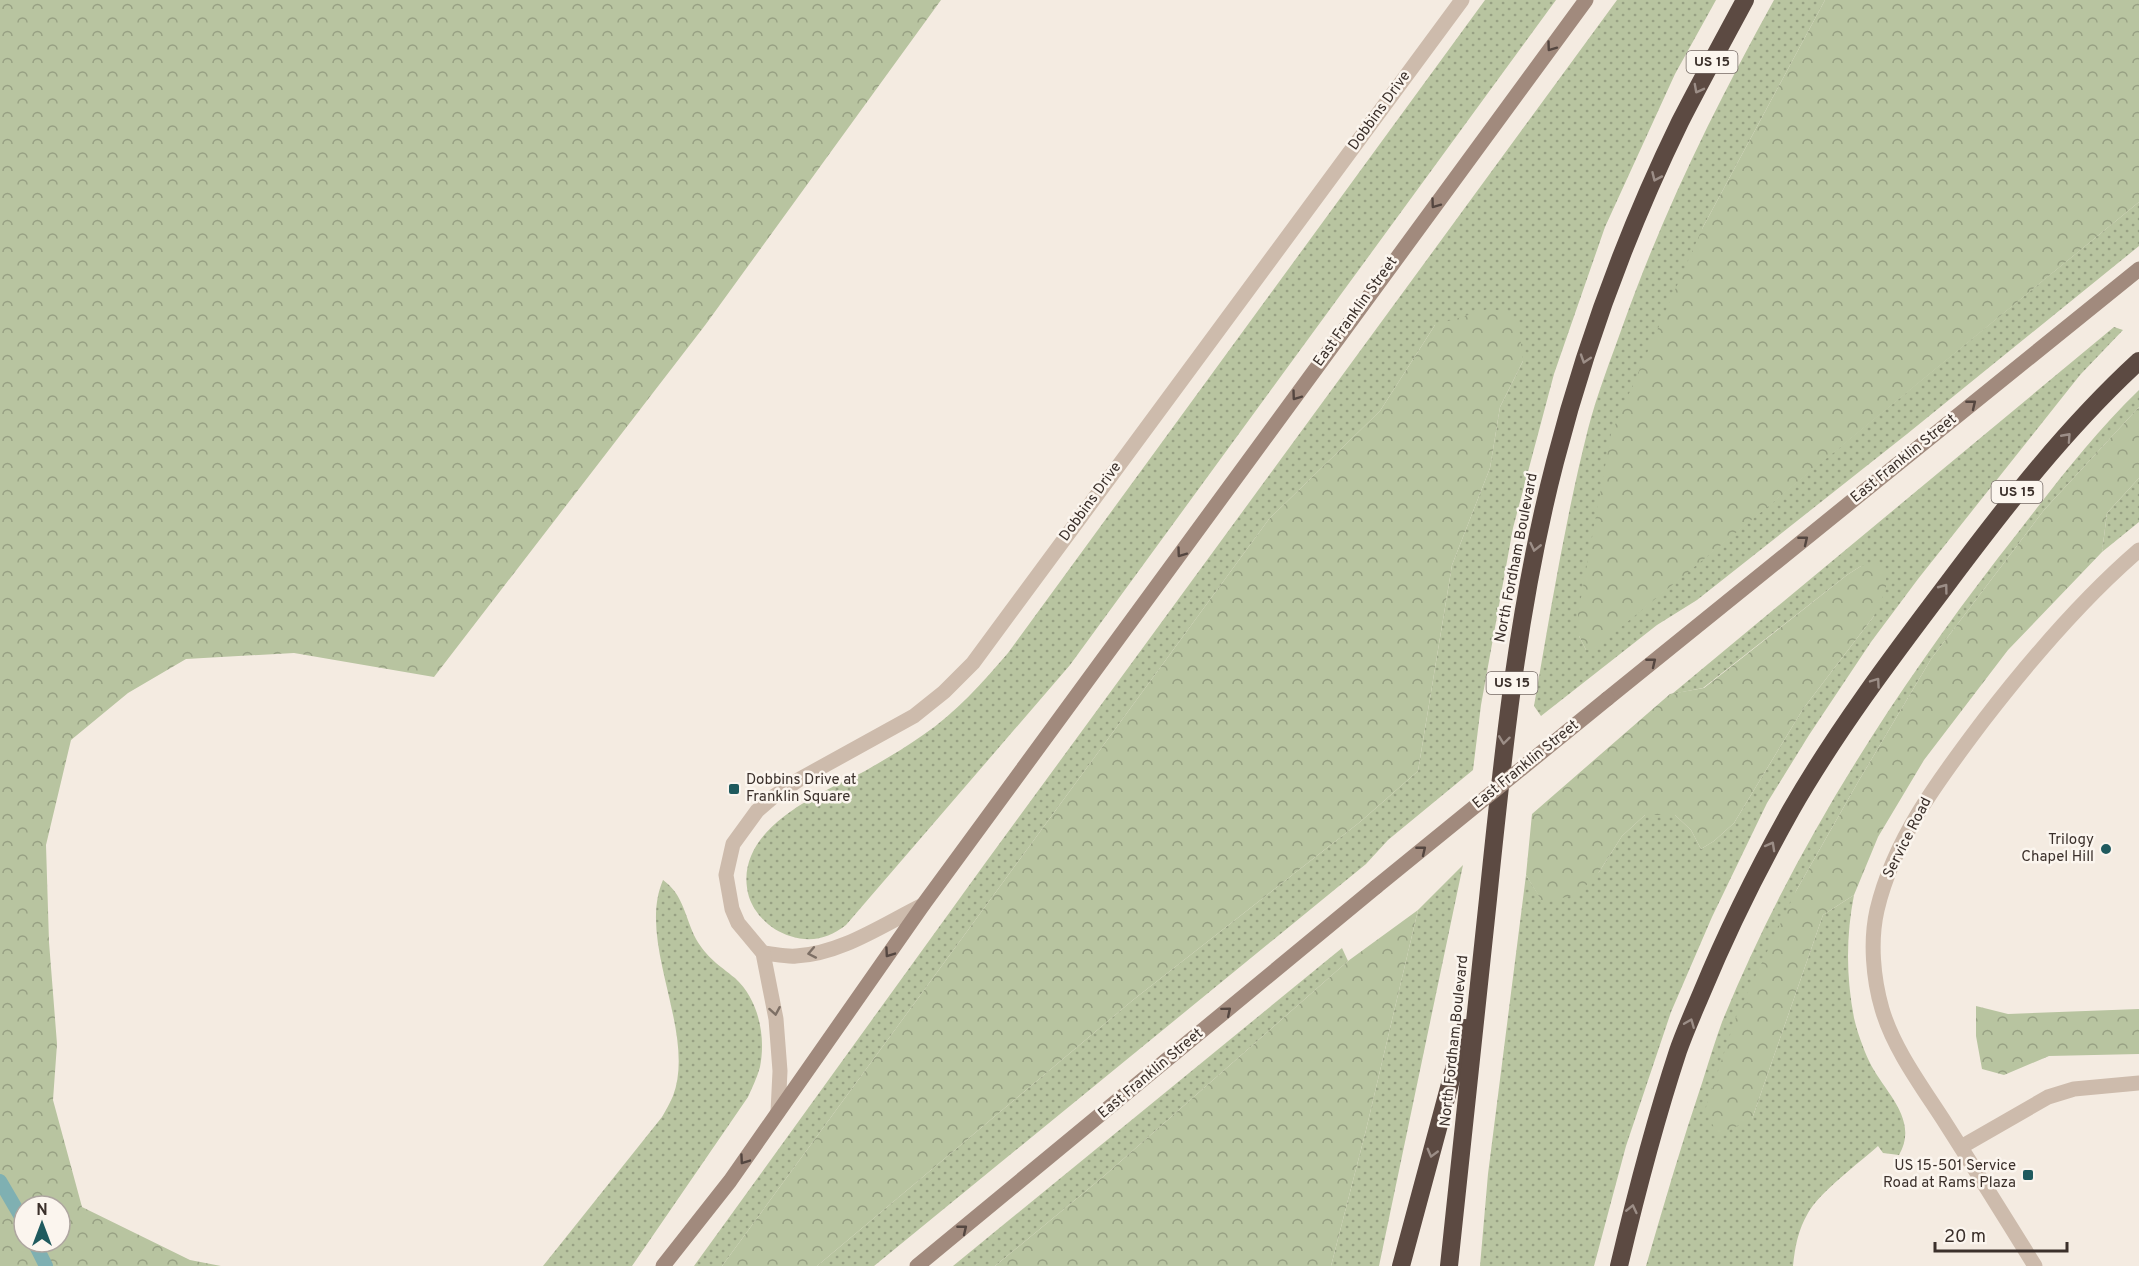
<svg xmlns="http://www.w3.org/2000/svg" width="2139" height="1266" viewBox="0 0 2139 1266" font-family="Overpass,sans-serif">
  <defs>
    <pattern id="grass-dots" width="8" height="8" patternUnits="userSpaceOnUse" patternTransform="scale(1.5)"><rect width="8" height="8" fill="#b8c4a0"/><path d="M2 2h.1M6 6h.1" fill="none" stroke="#97a083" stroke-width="1.8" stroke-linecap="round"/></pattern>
    <pattern id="forest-crowns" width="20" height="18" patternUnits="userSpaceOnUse" patternTransform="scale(1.5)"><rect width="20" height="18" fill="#b8c4a0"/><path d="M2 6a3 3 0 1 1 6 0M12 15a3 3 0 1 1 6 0" fill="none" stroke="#97a083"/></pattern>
  </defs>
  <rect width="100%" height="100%" fill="#f4ebe1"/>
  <g fill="url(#grass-dots)">
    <path d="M1485,0H1556L1070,665L846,925C829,938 812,943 790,936C772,931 755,915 749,897C730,830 819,794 865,771C884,760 905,748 923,735C957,712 981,684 1008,653Z"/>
    <path d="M1617,0H1716L1675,74L1605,227L1554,374L1513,528L1481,705L1473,770L1388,840L1366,864L874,1266H817L1133,1000L1360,822L1418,771L1452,565L1490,468L1500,407L1523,361L1435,325L1380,411L1269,519L722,1266H694L986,862Z"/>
    <path d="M1774,0H1825L1703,227L1579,636L1586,650L1593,649L2139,202V246L1907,434L1697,600L1657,625L1541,716L1534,706C1550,614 1565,520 1588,429C1597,394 1611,359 1623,325C1664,210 1715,107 1774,0Z"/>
    <path d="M2114,327L2123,330L2080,375L1918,579L1871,642L1809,735L1767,803L1712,917L1671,1012L1626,1146L1594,1266H1480L1488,1174L1526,875L1543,902L1599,872L1622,836L1645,815H1675L1691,830L1701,849L1714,841L1734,823L1803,709L1874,616L1861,566L1847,575L1703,688L1672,694Z"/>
    <path d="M2139,390V407L2044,510L1931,659L1858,782L1796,891L1752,1119L1823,915L1854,895C1846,936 1846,976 1854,1018C1857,1031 1863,1048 1869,1061C1883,1091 1920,1119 1899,1155L1883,1153L1878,1146C1860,1162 1819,1193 1808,1213C1798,1230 1795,1247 1793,1266H1646C1664,1204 1682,1142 1703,1080C1709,1061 1715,1041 1722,1022C1790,855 1888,701 1998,558C2043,501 2086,441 2139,390Z"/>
    <path d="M2139,478V522L2102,552L2107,513Z"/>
    <path d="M1463,865L1379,1266H1331L1366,1130L1418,910Z"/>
    <path d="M663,880C684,895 685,918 696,939C707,958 719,965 735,978C759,1000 766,1037 760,1067C757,1078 752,1088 748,1097L632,1266H543L662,1117C666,1110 670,1103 673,1096C697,1032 636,942 663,880Z"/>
    <path d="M1342,948L1348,961L1104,1176L995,1266H953Z"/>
  </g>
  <g fill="url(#forest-crowns)" fill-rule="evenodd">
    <path d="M0,0H941L706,324L434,677L294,653L186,659L128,693L71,740L46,845L49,942L57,1044L53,1100L82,1207L190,1260L221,1266H0ZM24,1206H60V1242H24Z"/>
    <path d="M1825,0H2139V202L1593,650H1586L1579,636L1578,614L1611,434L1703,227Z"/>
    <path d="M1488,309L1505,311L1519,328L1523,361L1500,407L1490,468L1452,565L1418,771L1360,822L1133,1000L817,1266H722L1269,519L1380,411L1435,325Z"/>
    <path d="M2139,407V478L2107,513L2102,552L2008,650L1924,760L1878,837L1854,895L1823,915L1752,1119L1718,1135L1705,1110L1736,1017L1796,891L1858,782L1931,659L2044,510Z"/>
    <path d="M1879,564L1886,574V589L1874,616L1803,709L1734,823L1714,841L1701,849L1691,830L1675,815H1645L1622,836L1599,872L1578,894L1543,903L1526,875L1532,814L1670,694L1704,688L1847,575L1861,566Z"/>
    <path d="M1418,910L1366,1130L1331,1266H995L1104,1176L1348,961Z"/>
    <path d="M1976,1006L2008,1014L2139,1009V1054L2049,1056L2004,1075L1982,1069L1976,1036Z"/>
  </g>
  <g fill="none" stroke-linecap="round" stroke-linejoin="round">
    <g stroke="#7fb0b2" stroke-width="14">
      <path d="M0,1181L24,1222"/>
      <path d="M34,1242L46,1266"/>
    </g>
    <path stroke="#cdbbac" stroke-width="15" d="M1961,1147L2048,1097L2074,1089L2139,1083"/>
    <g stroke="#cdbbac" stroke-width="15">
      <path d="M763,953C774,954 786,957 796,956C841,954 884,924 923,905"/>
      <path d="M778,1112L780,1071L776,1019L763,953L738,923L732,909L726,875L733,844L757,811L773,797L800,779L914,716L944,692L973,663L1462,0"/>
      <path d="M2035,1266C2006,1219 1976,1171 1946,1124C1923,1088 1894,1050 1882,1009C1873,978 1870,941 1877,910C1894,838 1940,778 1983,721C2030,660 2081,600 2139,550"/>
    </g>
    <g stroke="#a18a7d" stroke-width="15">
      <path d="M1607,699L2139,269"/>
      <path d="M663,1266L730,1181L923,905L1586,0"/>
      <path d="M917,1266L1376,887"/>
    </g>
    <g stroke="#5c4a42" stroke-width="18">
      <path d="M1401,1266L1465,1028"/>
      <path d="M1449,1266C1462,1144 1475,1021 1488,899C1503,752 1518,605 1555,462C1585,345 1627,231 1680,122C1701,81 1723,41 1745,0"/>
      <path d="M1619,1266C1636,1194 1655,1121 1678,1051C1685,1031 1694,1011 1702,992C1728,929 1758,869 1791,810C1835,733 1892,657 1945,587C2004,508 2066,428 2139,361"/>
    </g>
    <path stroke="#a18a7d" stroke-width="15" d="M1376,887L1607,699"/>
  </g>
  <defs><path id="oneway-chevron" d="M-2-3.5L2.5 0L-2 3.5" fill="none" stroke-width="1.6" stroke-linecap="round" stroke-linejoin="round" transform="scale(1.5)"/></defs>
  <g stroke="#544640">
    <use href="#oneway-chevron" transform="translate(1551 47) rotate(126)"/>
    <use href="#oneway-chevron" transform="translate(1435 204) rotate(126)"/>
    <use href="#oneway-chevron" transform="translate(1296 396) rotate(126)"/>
    <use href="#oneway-chevron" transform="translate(1972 404) rotate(-39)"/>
    <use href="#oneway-chevron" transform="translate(1804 540) rotate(-39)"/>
    <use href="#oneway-chevron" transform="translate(1181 553) rotate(126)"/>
    <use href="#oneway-chevron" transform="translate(1652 662) rotate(-39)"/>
    <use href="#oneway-chevron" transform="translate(1422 850) rotate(-39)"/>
    <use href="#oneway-chevron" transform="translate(889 953) rotate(125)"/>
    <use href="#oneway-chevron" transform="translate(1227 1011) rotate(-40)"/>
    <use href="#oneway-chevron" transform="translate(744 1160) rotate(125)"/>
    <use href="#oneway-chevron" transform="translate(963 1229) rotate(-39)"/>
  </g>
  <g stroke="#9c8e87">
    <use href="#oneway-chevron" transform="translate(1698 89) rotate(118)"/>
    <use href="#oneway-chevron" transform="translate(1656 177) rotate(114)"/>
    <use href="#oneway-chevron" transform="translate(1585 359) rotate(108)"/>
    <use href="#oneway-chevron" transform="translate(2067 437) rotate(-48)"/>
    <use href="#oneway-chevron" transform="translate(1535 547) rotate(103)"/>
    <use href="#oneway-chevron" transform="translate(1944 588) rotate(-53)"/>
    <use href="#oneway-chevron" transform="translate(1876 682) rotate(-55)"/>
    <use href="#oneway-chevron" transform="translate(1504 740) rotate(97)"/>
    <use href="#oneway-chevron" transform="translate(1771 846) rotate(-61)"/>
    <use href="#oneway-chevron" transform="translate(1690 1023) rotate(-68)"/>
    <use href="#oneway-chevron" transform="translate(1432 1153) rotate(105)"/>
    <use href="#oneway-chevron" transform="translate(1632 1209) rotate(-77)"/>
  </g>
  <g stroke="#7d6f65">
    <use href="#oneway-chevron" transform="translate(812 953) rotate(169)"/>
    <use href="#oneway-chevron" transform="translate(775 1011) rotate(80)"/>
  </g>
  <g fill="#1f5a5e" stroke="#fbf5ee" stroke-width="2">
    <rect x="728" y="783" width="12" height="12" rx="3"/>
    <circle cx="2106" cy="849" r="6"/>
    <rect x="2022" y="1169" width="12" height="12" rx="3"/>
  </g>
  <g text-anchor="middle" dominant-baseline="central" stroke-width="5" stroke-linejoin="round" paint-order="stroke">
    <g fill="#fbf5ee" stroke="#756b66" stroke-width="1.5">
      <rect x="1686.5" y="51" width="51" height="22" rx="4.5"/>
      <rect x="1991.5" y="481" width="51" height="22" rx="4.5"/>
      <rect x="1486.5" y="672" width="51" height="22" rx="4.5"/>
    </g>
    <g font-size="14" font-weight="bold" fill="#3b302b">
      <text x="1712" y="62">US 15</text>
      <text x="2017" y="492">US 15</text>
      <text x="1512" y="683">US 15</text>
    </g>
    <g font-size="15" fill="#3b302b" stroke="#fbf5ee">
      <text transform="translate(1380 111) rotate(-54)">Dobbins Drive</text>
      <text transform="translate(1356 312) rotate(-54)">East Franklin Street</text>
      <text transform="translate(1904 459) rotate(-39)">East Franklin Street</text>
      <text transform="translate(1091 502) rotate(-54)">Dobbins Drive</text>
      <text transform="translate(1517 558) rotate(-79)">North Fordham Boulevard</text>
      <text transform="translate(1526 765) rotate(-39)">East Franklin Street</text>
      <text transform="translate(1908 838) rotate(-63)">Service Road</text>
      <text transform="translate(1455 1041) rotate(-84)">North Fordham Boulevard</text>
      <text transform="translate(1151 1074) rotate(-40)">East Franklin Street</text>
    </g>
    <g font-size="15" fill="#3b302b" stroke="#fbf5ee" text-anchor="end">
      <text x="746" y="780" text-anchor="start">Dobbins Drive at<tspan x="746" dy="17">Franklin Square</tspan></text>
      <text x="2094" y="840">Trilogy<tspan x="2094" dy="17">Chapel Hill</tspan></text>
      <text x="2016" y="1166">US 15-501 Service<tspan x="2016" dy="17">Road at Rams Plaza</tspan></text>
    </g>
  </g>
  <g transform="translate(42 1224)"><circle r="28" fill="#fbf5ee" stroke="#aea6a0" stroke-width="1.5"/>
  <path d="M0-4.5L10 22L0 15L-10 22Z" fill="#1f5a5e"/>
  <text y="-9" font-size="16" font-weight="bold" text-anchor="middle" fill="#3b302b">N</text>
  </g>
  <path d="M1935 1242v9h132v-9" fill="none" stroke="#3b302b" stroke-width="3"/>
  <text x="1944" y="1242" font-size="18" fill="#3b302b" stroke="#fbf5ee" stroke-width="4.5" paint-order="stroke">20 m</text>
</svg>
